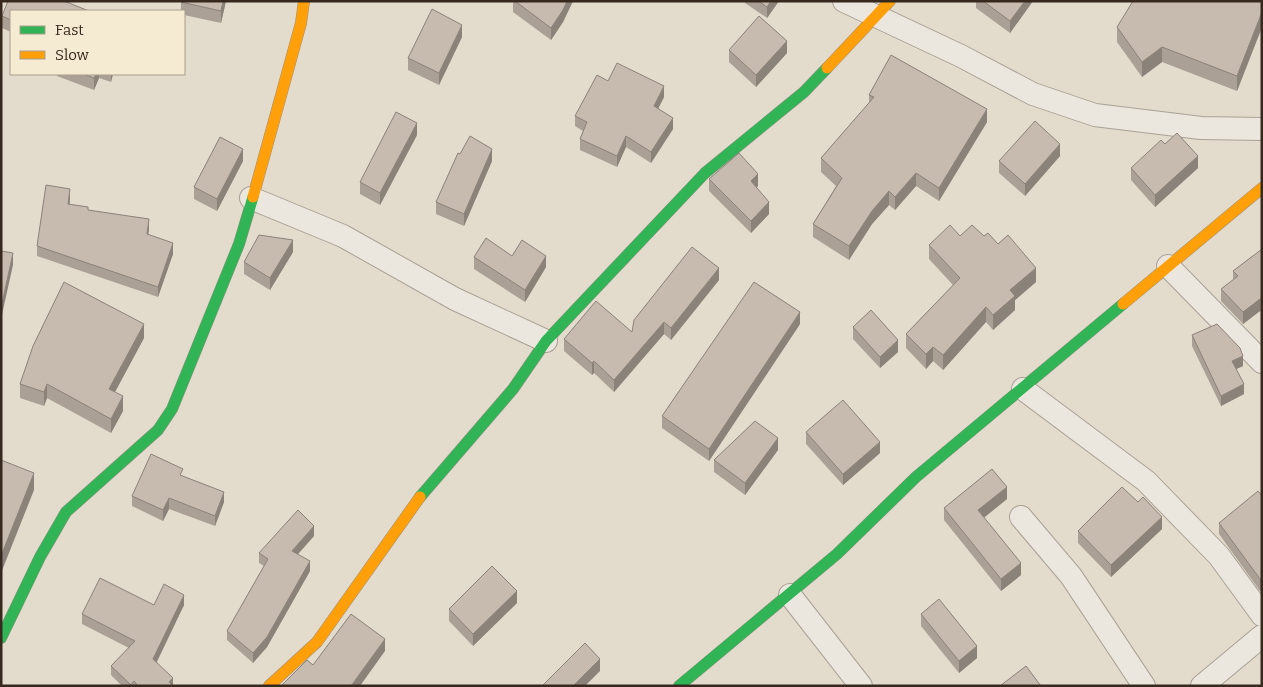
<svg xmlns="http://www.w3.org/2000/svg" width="1263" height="687" viewBox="0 0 1263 687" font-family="Bitter,serif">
  <rect width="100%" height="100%" fill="#e3dccd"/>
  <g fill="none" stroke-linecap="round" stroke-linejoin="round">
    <defs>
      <g id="street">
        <path d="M844,1L961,56L1033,94L1095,115L1201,128L1262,129"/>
        <path d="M251,198L343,236L455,299L546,341"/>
        <path d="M1168,266L1262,362"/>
        <path d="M1023,389L1146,481L1219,556L1262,615"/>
        <path d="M1021,517L1071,576L1144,686"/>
        <path d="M790,595L861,686"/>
        <path d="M1202,686L1262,636"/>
      </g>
      <g id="fast">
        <path d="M420,497L513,389L546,341L705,173L804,92L827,68"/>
        <path d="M1,638L40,557L66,512L158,430L172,409L239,244L253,197"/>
        <path d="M679,686L837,554L916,477L1123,304"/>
      </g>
      <g id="slow">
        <path d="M827,68L890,1"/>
        <path d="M253,197L301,23L304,1"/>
        <path d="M1123,304L1262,188"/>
        <path d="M269,686L317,642L420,497"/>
      </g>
    </defs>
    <use href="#street" stroke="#a8a196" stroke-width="24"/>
    <use href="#fast" stroke="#989186" stroke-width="12"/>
    <use href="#slow" stroke="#989186" stroke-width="12"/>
    <use href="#street" stroke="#ece7de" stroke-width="22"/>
    <use href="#fast" stroke="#30b455" stroke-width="11"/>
    <use href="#slow" stroke="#ff9f0a" stroke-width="11"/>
  </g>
  <g fill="#aba096">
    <path d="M181,1H226L221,23L184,15V11H181Z"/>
    <path d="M513,1H573L563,22L551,40L513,12Z"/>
    <path d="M745,1H779L767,18L745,3Z"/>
    <path d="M976,1H1033L1010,33L976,8Z"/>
    <path d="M1262,1V27L1237,91L1162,62L1142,77L1117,42V27L1212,2Z"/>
    <path d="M11,11V32L2,28V16Z"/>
    <path d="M462,37L439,85L408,70V58Z"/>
    <path d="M729,50L787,53L756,87L729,62Z"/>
    <path d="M57,74H113L111,82L99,78L94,90L57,76Z"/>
    <path d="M608,81L664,97L658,108L673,129L651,163L626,147L617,167L580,150V139L583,131L575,126V116Z"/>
    <path d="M869,95L987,122L939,201L916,186L895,210L889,205L872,224L849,260L813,237V224L836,186L821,172V158L869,103Z"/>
    <path d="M417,135L380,205L360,194V182Z"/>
    <path d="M1165,144L1198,168L1155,207L1131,180V168Z"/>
    <path d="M460,154L492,161L464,226L436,214V202Z"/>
    <path d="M1060,156L1025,196L999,173V161Z"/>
    <path d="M243,161L217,211L194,199V187Z"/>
    <path d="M709,179L758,186L757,187L769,214L751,233L709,191Z"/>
    <path d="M70,200V204L149,229L148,235L173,254L158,297L37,256V246Z"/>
    <path d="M960,236H984L998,244L1036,282L1015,300V310L993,330L986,322L943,370L933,361L926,369L906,348V334L953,285L929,259V245Z"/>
    <path d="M1262,249V313L1260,311L1243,324L1221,301V289L1233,280V271Z"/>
    <path d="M293,252L270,290L244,274V262Z"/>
    <path d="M512,256L546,267L525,302L474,269V257Z"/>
    <path d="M719,280L671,340L664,334L614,392L594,373L592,375L564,351V339L632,332Z"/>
    <path d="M800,324L709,461L662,428V416Z"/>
    <path d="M853,327L898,352L880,368L853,339Z"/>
    <path d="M1192,335L1243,366L1236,369L1244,394L1221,406L1192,346Z"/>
    <path d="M144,338L115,392L123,411L111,433L47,398L44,406L20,398V384Z"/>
    <path d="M806,432L880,453L843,485L806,444Z"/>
    <path d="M778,450L745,495L714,472V460Z"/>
    <path d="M183,476L224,502L215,526L169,509L163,521L132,506V496Z"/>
    <path d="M1262,496L1260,591L1219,534V523Z"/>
    <path d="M1007,499L984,518L1021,575L1001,591L944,520V508Z"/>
    <path d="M1162,529L1111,577L1078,543V531Z"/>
    <path d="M314,536L297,554L310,571L267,647L253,663L227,640V631L264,566L259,563V553Z"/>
    <path d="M517,603L473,646L449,621V609Z"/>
    <path d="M154,605H184L157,662L173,686H122L111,675V666L129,648L82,624V614Z"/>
    <path d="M921,614L977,658L959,673L921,626Z"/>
  </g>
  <g fill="#8b827a">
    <path d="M223,1H226L221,23V11Z"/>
    <path d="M567,1H573L563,22L551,40V28Z"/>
    <path d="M771,1H779L767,18V7Z"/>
    <path d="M1025,1H1033L1010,33V21Z"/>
    <path d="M1262,12V27L1237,91V76Z"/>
    <path d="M462,25V37L439,85V73Z"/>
    <path d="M787,41V53L756,87V75Z"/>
    <path d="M1162,47V62L1142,77V62Z"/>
    <path d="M96,74H99V78L94,90V78Z"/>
    <path d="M111,74H113L111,82Z"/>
    <path d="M664,86V97L654,117V106Z"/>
    <path d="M987,109V122L939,201V188Z"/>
    <path d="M673,118V129L651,163V152Z"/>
    <path d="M417,123V135L380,205V193Z"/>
    <path d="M626,136V147L617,167V156Z"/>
    <path d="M1060,144V156L1025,196V184Z"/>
    <path d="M243,149V161L217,211V199Z"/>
    <path d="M492,149V161L464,226V214Z"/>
    <path d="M1198,156V168L1155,207V195Z"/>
    <path d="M916,173V186L895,210V197Z"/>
    <path d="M758,174V186L751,192V181Z"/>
    <path d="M70,189V200L68,214V204Z"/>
    <path d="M889,191V205L872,224L849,260V246L872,211Z"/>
    <path d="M769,202V214L751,233V221Z"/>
    <path d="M149,219V229L147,245V234Z"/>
    <path d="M293,240V252L270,290V278Z"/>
    <path d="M173,243V254L158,297V287Z"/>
    <path d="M13,253V265L1,319V308Z"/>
    <path d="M546,256V267L525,302V290Z"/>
    <path d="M719,268V280L671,340V328Z"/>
    <path d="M1036,268V282L1015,300V310L993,330V315L1010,290Z"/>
    <path d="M1260,299V311L1243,324V312Z"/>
    <path d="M986,307V322L943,370V355Z"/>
    <path d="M800,312V324L709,461V449Z"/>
    <path d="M664,322V334L614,392V380Z"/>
    <path d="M144,324V338L109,403V389Z"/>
    <path d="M898,340V352L880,368V357Z"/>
    <path d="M933,347V361L926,369V354Z"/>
    <path d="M1243,356V366L1232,371V361Z"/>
    <path d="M594,361V373L592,375V363Z"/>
    <path d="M47,384V398L44,406V392Z"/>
    <path d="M1244,384V394L1221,406V396Z"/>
    <path d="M123,396V411L111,433V419Z"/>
    <path d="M778,438V450L745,495V483Z"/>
    <path d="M880,442V453L843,485V474Z"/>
    <path d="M34,473V490L1,573V556Z"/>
    <path d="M1007,487V499L978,522V510Z"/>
    <path d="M224,492V502L215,526V516Z"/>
    <path d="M169,498V509L163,521V510Z"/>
    <path d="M1162,517V529L1111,577V565Z"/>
    <path d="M314,526V536L292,561V551Z"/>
    <path d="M310,561V571L267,647L253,663V653Z"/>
    <path d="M1021,563V575L1001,591V579Z"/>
    <path d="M1260,579H1262V590L1260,591Z"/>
    <path d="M517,591V603L473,646V634Z"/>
    <path d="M184,595V605L153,669V659Z"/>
    <path d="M385,639V651L360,686H351Z"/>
    <path d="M977,646V658L959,673V661Z"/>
    <path d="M600,659V671L585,686H573Z"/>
    <path d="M173,678V686L169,682Z"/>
  </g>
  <g fill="#c7baae" stroke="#8b827a">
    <path d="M8,1H64L89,11H11V20L2,16Z"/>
    <path d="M181,1H223L221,11L181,2Z"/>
    <path d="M515,1H567L563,10L551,28Z"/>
    <path d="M758,1H771L767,7Z"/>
    <path d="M983,1H1025L1010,21Z"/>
    <path d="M1133,1H1211L1212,2L1213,1H1262V12L1237,76L1162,47L1142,62L1117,27Z"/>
    <path d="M432,9L462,25L439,73L408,58Z"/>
    <path d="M759,16L787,41L756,75L729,50Z"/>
    <path d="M891,55L987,109L939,188L916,173L895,197L889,191L872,211L849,246L813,224L842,178L821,158L874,97L869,95Z"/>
    <path d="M617,63L664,86L654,106L673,118L651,152L626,136L617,156L580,139L587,122L575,116L597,75L608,81Z"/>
    <path d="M83,74H96L94,78Z"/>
    <path d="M396,112L417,123L380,193L360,182Z"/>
    <path d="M1035,121L1060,144L1025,184L999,161Z"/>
    <path d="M1177,133L1198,156L1155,195L1131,168L1161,140L1165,144Z"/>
    <path d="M470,136L492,149L464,214L436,202L458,153L460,154Z"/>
    <path d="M220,137L243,149L217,199L194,187Z"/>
    <path d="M739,153L758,174L751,181L769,202L751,221L709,179Z"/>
    <path d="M46,185L70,189L68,204L88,207V210L149,219L147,234L173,243L158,287L37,246Z"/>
    <path d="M950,225L960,236L972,225L984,236L988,233L998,244L1008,235L1036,268L1010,290L1015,296L993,315L986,307L943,355L933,347L926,354L906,334L960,278L929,245Z"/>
    <path d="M259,235L293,240L270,278L244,262Z"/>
    <path d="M486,238L512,256L522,240L546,256L525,290L474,257Z"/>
    <path d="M692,247L719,268L671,328L664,322L614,380L594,361L592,363L564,339L596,301L632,332L634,320Z"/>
    <path d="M1262,249V301L1260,299L1243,312L1221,289L1238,276L1233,271Z"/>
    <path d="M1,251L13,253L1,308Z"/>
    <path d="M64,282L144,324L109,389L123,396L111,419L47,384L44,392L20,384L33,346Z"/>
    <path d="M754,282L800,312L709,449L662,416Z"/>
    <path d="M871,310L898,340L880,357L853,327Z"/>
    <path d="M1217,324L1240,348L1243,356L1232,361L1244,384L1221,396L1192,335Z"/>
    <path d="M843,400L880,442L843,474L806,432Z"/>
    <path d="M755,421L778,438L745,483L714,460Z"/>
    <path d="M151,454L183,469L180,475L224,492L215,516L169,498L163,510L132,496Z"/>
    <path d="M1,460L34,473L1,556Z"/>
    <path d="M992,469L1007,487L978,510L1021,563L1001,579L944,508Z"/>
    <path d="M1122,487L1138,502L1143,497L1162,517L1111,565L1078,531Z"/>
    <path d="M1258,491L1262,496V579H1260L1219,523Z"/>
    <path d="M298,510L314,526L292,551L310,561L267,637L253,653L227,631L268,559L259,553Z"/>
    <path d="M492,566L517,591L473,634L449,609Z"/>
    <path d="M100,578L154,605L164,584L184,595L153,659L173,678L169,682L173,686H138L134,681L131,685L111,666L135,641L82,614Z"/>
    <path d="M939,599L977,646L959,661L921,614Z"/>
    <path d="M351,614L385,639L351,686H281L307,660L313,665Z"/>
    <path d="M585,643L600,659L573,686H542Z"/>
    <path d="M1026,666L1041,686H1000Z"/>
  </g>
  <rect width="1263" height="687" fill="none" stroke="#37291e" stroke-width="5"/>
  <rect x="10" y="10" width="175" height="65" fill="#f5ead2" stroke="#a99d8a"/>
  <rect x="20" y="26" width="25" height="8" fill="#30b455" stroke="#a99d8a"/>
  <text x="55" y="35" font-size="15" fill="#37291e">Fast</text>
  <rect x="20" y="51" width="25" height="8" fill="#ff9f0a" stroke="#a99d8a"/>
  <text x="55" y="60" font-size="15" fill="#37291e">Slow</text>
</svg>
